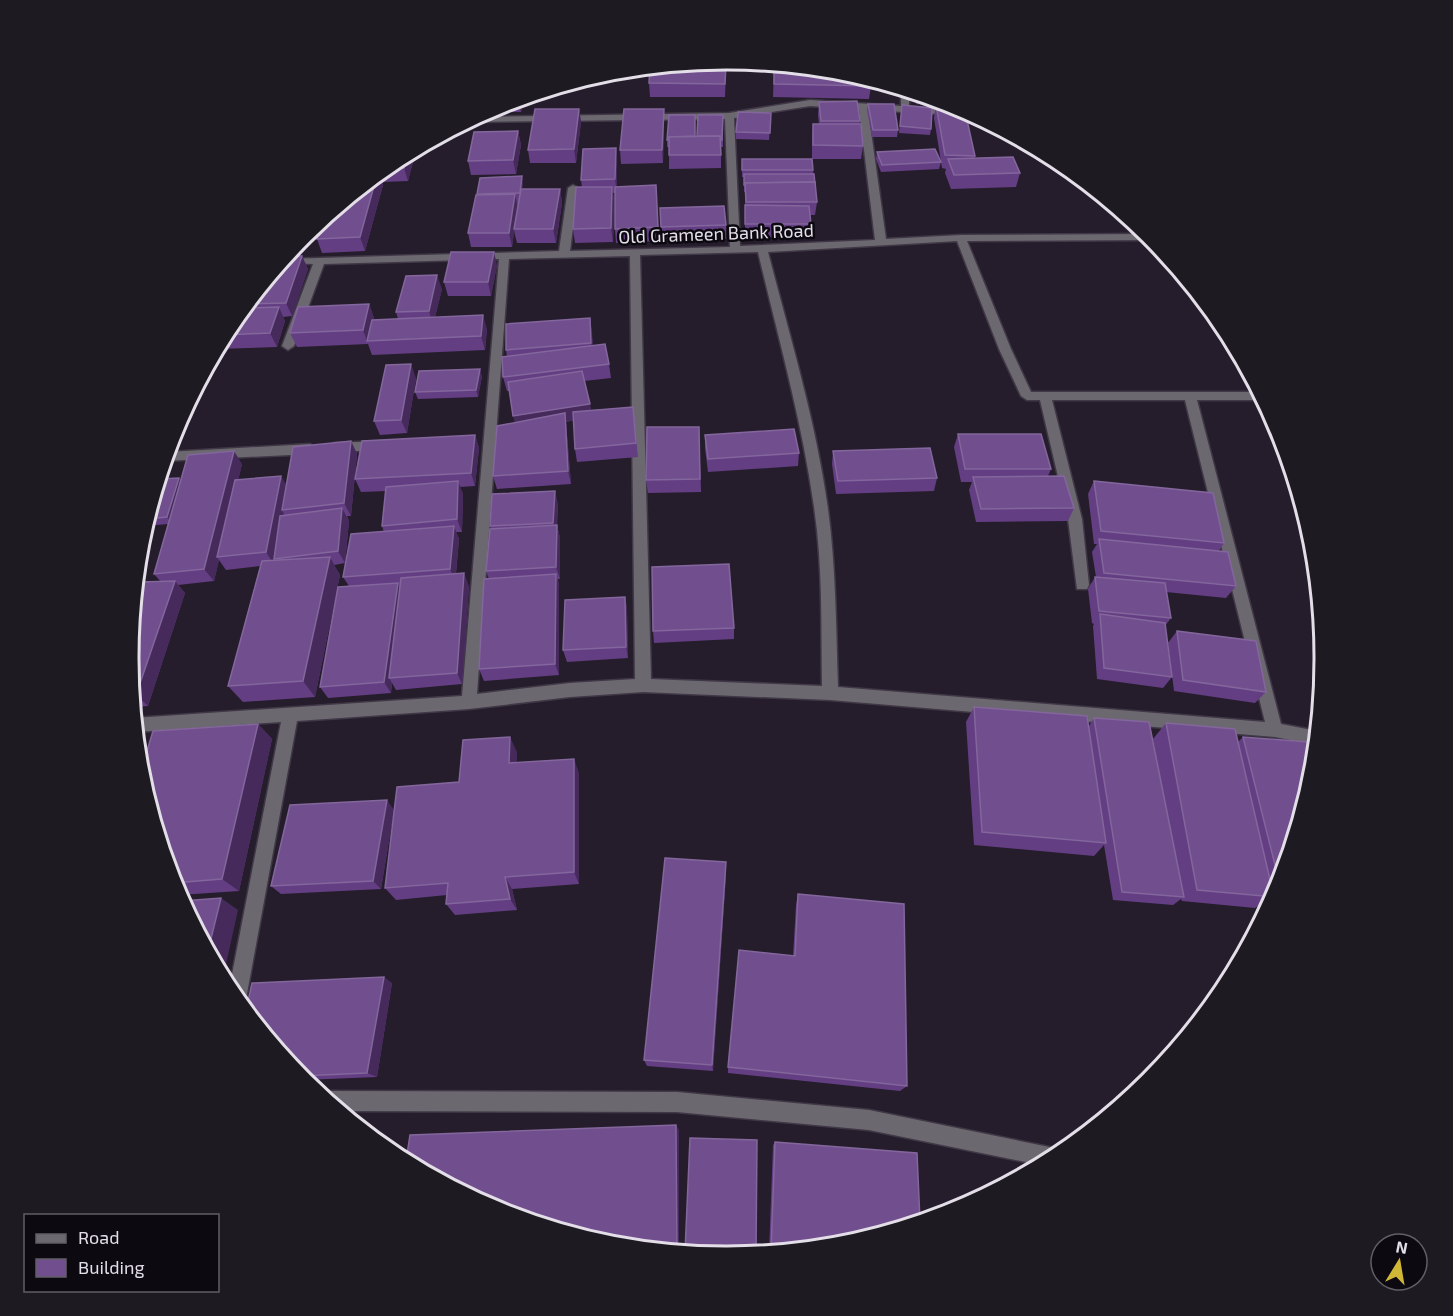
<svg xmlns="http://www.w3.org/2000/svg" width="1453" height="1316" viewBox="0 0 1453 1316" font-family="'Exo 2',sans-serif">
  <rect width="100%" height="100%" fill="#251d2c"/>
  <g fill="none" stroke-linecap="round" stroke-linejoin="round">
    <defs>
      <g id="minor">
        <path d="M901,89L909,92V107L965,111L975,116L868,110L886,239L961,235L1148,234L1153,240L967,241L1011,349L1031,392H1259L1263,400H1197L1281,724L1317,731L1316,745L1275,737L830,700L643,692L570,697L469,709L297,721L246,999L242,1006L229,990L281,722L136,732L134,718L462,696L499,259L324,264L294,346L288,350L282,346L313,264L281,263L285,259L559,251L568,188L573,185L578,188L570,251L730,247L725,119L467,122L476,117L729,113L810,100L901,106ZM810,106L859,109L875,240L740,246L734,118ZM957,241L999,349L1021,396L1027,400H1040L1068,519L1077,589H1087L1089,585L1082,519L1052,400H1185L1265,722L838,687C836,628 836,568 828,509C816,422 790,337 768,252ZM758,252C778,337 802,421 814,507C823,567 821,627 822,686L651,679L640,255ZM630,256L635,679L570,683L477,694L509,259Z"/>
        <path d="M382,441L388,445L382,449L334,453L328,448L334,443Z"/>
        <path d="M310,444L316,449L310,454L164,461L167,452Z"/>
        <path d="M329,1091L677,1092L869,1110L1054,1148L1062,1153L1040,1165L869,1130L677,1112L340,1111L321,1095Z"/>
      </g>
    </defs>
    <use href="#minor" stroke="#403846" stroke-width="3"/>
    <use href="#minor" fill="#6c6870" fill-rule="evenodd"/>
  </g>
  <g fill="#643e83">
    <path d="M726,60L769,64V71L726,70L725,97H650L649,83L650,67L721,61V63H726Z"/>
    <path d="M774,65L843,72L871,86L869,99L773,97Z"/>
    <path d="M917,94L956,106L975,156V158L1020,173L1016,187L951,189L945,173L946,169L942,168L934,118L936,106L916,104Z"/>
    <path d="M524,97L521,112H486L498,105Z"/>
    <path d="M819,102L860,121L859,124L863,146L861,159H812V137L813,124H819L818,115Z"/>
    <path d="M868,104L898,130L897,137H872L867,110Z"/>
    <path d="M902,105L931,129L930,135L899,133Z"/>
    <path d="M579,109L581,122L576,163H530L528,150Z"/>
    <path d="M664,109V122L663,163L621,164L620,150Z"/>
    <path d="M771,113L769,140L736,139V132Z"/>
    <path d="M723,115V147H721V168L669,169V147H667V140L697,136Z"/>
    <path d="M518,131L521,145L516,174L471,175L468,161Z"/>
    <path d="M1039,150L1059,161L1062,163L1045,164Z"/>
    <path d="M412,151L414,158L408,181L382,182L383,185L365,251L322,253L317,239L323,219L395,161Z"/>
    <path d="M877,152L941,162L939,169L881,172L876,159Z"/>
    <path d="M742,159L813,170L817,202L815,215H810L811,224L809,238L745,237V192H744V177H742Z"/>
    <path d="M617,162V187L656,185L659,241L616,243L615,229V193H613L614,200L613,242L575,243L573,229L582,187L581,180Z"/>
    <path d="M523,183L522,189H560L562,203L556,243H517L514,231L512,247H471L468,233L477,195Z"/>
    <path d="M660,208L726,225V239L662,241Z"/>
    <path d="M287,256H302L308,269L292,316L283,317L285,321L277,347L217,349L229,325Z"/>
    <path d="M497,265L491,296H448L444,282Z"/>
    <path d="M442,289L435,317L487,329L485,350L372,355L368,344L297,347L290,333L369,304L374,318V320L398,319L396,312Z"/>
    <path d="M590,318L593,346L609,364L611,378L584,381L591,410L633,407L638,457L577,462L575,449L574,420L566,422L571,484L497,489L493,476L515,422L509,391H507L503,377L507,356L506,350Z"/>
    <path d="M482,376L478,397L418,399L415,392Z"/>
    <path d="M416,378L407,433L380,435L374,421Z"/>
    <path d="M699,427L701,492L648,493L646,480Z"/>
    <path d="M958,434L1051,469L1048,476L1074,508L1068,521L976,522L969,490L972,482H961L954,447Z"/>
    <path d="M475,435L479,448L475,486L460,487L463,494L462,532H456L459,539L456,574L469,586L462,684L396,690L392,683L391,693L328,698L320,687L349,586L343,577L345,563L334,565L340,575L315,697L243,702L228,686L260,566L226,570L219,560L214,581L178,585L185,593L148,706L133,707L129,658L138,586L161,582L154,574L168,524L145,526L159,479H181L242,464L238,480L286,485L351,441L357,454L351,516H347L349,521L345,563L384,532L382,526L386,491L361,492L355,479Z"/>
    <path d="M705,435L799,453L798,466L708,472L705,448Z"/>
    <path d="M833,451L937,478L934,491L836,494L832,464Z"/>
    <path d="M1094,481L1224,543L1219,551L1236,586L1226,598L1166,592L1171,618L1165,626L1172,677L1163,688L1097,679L1093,626L1094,624L1092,623L1088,589L1095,577H1096L1092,552L1097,544H1094L1088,494Z"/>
    <path d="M558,504L557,525L560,538V579H558L559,586V675L484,681L479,669L489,579L486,571L491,529L490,526Z"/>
    <path d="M625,597L627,609L628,658L567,662L563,650Z"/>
    <path d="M734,628V639L654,643L653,631Z"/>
    <path d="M1177,631L1266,692L1255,703L1174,691L1168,643Z"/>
    <path d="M974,707L1089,726L1094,718L1158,767L1153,739L1166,723L1238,742L1243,737L1313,775L1279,887L1265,913L1263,903L1255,908L1182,901L1181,899L1173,905L1113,900L1104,845L1094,856L974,845L966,722Z"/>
    <path d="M258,724L272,739L239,891L179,895L174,887L140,774Z"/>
    <path d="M517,752L516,762L579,773V884L512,889L517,910L455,915L446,904L447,895L396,900L385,888L459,782Z"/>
    <path d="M394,810L381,889L281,894L271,886Z"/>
    <path d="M726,862V875L713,1071L647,1066L644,1060Z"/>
    <path d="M798,894L907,1086L900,1091L728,1073V1067L793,956L796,905Z"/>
    <path d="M392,983L377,1077L303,1080L246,1010Z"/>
    <path d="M775,1142L843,1245L769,1252L773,1145Z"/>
  </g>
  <g fill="#452a5b">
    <path d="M524,97L521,112L518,99Z"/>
    <path d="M579,109L581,122L576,163L574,149Z"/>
    <path d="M664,109V122L663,163L662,150Z"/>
    <path d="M518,131L521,145L516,174L513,160Z"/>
    <path d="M616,148L617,162V193L615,179Z"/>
    <path d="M412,151L414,158L408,181L404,168L408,154Z"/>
    <path d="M379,173L383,185L365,251L360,237L377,175Z"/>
    <path d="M522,176L523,183L521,200L520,193Z"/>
    <path d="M612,187L614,200L613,242L611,228Z"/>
    <path d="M560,189L562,203L556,243L553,229Z"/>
    <path d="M515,194L518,207L512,247L509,233Z"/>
    <path d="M494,252L497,265L491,296L488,282Z"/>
    <path d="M302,256L308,269L292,316L286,303Z"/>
    <path d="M437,275L442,289L433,325L429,311Z"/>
    <path d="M369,304L374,318L369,341H367L363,330Z"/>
    <path d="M279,307L285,321L277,347L270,333Z"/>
    <path d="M483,315L487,329L485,350L481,336Z"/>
    <path d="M590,318L592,332L594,357L591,343Z"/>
    <path d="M411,364L416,378L407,433L401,420Z"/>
    <path d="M480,369L482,376L478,397L476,390Z"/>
    <path d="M590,404L592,417L566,422L571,484L568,471L517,430L513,416Z"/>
    <path d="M475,435L479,448L475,486L471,473Z"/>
    <path d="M351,441L357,454L351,516L344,503Z"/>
    <path d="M234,451L242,464L220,557H217L219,560L214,581L204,569Z"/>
    <path d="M281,476L289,489L282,510L284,514L275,559H274L275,560L274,565L266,552Z"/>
    <path d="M179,478L184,484L172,524L167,517Z"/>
    <path d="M458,481L463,494L462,532L457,519Z"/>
    <path d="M555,491L558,504L556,536L553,523Z"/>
    <path d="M342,508L349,521L345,563L338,551Z"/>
    <path d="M557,525L560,538V579L556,567Z"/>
    <path d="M454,526L459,539L455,581L450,569Z"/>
    <path d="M330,557L340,575L315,697L303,681Z"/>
    <path d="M464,573L469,586L462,684L457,673Z"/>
    <path d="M556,574L559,586V675L555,664Z"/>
    <path d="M175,581L185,593L148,706L136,695Z"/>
    <path d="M398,583L404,595L389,678L392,683L391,693L384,682Z"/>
    <path d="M136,584L143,591L132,621Z"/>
    <path d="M625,597L627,609L628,658L626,647Z"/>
    <path d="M258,724L272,739L239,891L222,879Z"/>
    <path d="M510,737L517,752L516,778L509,763Z"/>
    <path d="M574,759L579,773V884L574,872Z"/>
    <path d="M387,800L394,810L381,889L373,881Z"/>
    <path d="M726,862V875L713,1071L712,1065Z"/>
    <path d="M505,877L512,889L517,910L510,899Z"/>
    <path d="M221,898L238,910L223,978L208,951Z"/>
    <path d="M384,977L392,983L377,1077L367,1073Z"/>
    <path d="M676,1125L679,1130V1251H677Z"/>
  </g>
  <g fill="#714f8e" stroke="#83669c" stroke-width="1.5">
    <path d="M702,62L726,63L725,84L649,83L650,67Z"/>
    <path d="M774,67H798L843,72L870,80L871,86L774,84Z"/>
    <path d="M857,101L860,121H821L819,102Z"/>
    <path d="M868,104H894L898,130H873Z"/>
    <path d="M902,105L932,108L931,129L900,126Z"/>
    <path d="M936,105H953L965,111L975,156L945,155Z"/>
    <path d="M535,109H579L574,149L528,150Z"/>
    <path d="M624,109H664L662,150H620Z"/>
    <path d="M738,112L771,113L770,133L736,132Z"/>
    <path d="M669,115H695V136L669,137V140H667Z"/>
    <path d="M698,115H723L722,140H720V136H697Z"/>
    <path d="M813,124H861L863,146L813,145Z"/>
    <path d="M518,131L513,160L468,161L474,132Z"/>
    <path d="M720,136L721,155H669V137Z"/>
    <path d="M616,148L615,179L581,180L583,149Z"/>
    <path d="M935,149L941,162L882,165L877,152Z"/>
    <path d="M408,154L404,168H385L395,161Z"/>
    <path d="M1013,157L1020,173L954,175L948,159Z"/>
    <path d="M742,159H812L813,170H742Z"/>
    <path d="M744,174H814L815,185V182L745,183V185H744Z"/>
    <path d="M377,175L360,237L317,239L323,219Z"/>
    <path d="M522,176L520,193L477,194L480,178Z"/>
    <path d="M815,182L817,202H746L745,183Z"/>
    <path d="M656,185L658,227L615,229V187Z"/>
    <path d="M576,187H612L611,228L573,229Z"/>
    <path d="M521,189H560L553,229H514Z"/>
    <path d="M515,194L509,233H468L476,195Z"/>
    <path d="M745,205L809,206L811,224H745Z"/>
    <path d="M724,206L726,225L661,227L660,208Z"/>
    <path d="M451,252H494L488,282H444Z"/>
    <path d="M287,256H302L286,303L247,304Z"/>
    <path d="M437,275L429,311L396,312L406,276Z"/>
    <path d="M369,304L363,330L290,333L298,307Z"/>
    <path d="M279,307L270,333L224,335L229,325L244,308Z"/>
    <path d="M483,315L481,336L367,341L372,320Z"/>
    <path d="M590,318L591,343L506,350V324Z"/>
    <path d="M605,344L609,364L503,377L502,357Z"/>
    <path d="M411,364L401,420L374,421L386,365Z"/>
    <path d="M480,369L476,390L415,392L419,371Z"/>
    <path d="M582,371L590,404L513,416L508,382Z"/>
    <path d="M633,407L636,443L575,449L573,412Z"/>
    <path d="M565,413L568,471L493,476L497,426Z"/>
    <path d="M647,427H699L700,479L646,480Z"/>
    <path d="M794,429L799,453L708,459L705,435Z"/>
    <path d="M958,434H1041L1051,469H965Z"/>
    <path d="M475,435L471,473L355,479L362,441Z"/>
    <path d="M351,441L344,503L282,510L293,447Z"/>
    <path d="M930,448L937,478L838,481L833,451Z"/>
    <path d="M234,451L204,569L154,574L188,455Z"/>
    <path d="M281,476L266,552L217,557L235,480Z"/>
    <path d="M1064,476L1074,508L981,509L973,477Z"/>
    <path d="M179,478L167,517L147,519L159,479Z"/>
    <path d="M458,481L457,519L382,526L386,487Z"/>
    <path d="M1094,481L1213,493L1224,543L1101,531Z"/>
    <path d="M555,491L553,523L490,526L492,494Z"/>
    <path d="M342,508L338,551L274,559L280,516Z"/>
    <path d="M557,525L556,567L486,571L490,529Z"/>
    <path d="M454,526L450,569L343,577L351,534Z"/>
    <path d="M1099,539L1228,552L1236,586L1104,573Z"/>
    <path d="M330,557L303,681L228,686L262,561Z"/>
    <path d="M729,564L734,628L653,631L652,567Z"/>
    <path d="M464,573L457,673L389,678L401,578Z"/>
    <path d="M556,574L555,664L479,669L484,579Z"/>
    <path d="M1095,577L1165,583L1171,618L1099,611Z"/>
    <path d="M175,581L136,695H132L129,658L134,597L140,582Z"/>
    <path d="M398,583L384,682L320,687L338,587Z"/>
    <path d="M625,597L626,647L563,650L565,600Z"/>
    <path d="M1100,614L1165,623L1172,677L1104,668Z"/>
    <path d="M1177,631L1256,641L1266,692L1183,680Z"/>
    <path d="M974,707L1087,716L1106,843L982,832Z"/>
    <path d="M1094,718L1149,722L1184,897L1122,892Z"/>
    <path d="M1166,723L1235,729L1274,897L1197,890Z"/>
    <path d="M258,724L222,879L173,883L140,774L153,731Z"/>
    <path d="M510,737L509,763L574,759V872L505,877L510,899L446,904L448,883L385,888L397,787L459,782L463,740Z"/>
    <path d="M1243,737L1308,742L1314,763L1313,775L1280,885Z"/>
    <path d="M387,800L373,881L271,886L290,805Z"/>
    <path d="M665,858L726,862L712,1065L644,1060Z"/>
    <path d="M798,894L904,904L907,1086L728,1067L739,950L795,956Z"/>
    <path d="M221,898L208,951L182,901Z"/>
    <path d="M384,977L367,1073L299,1076L246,1010L252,983Z"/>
    <path d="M676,1125L677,1251L609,1244L497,1210L406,1161L410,1135Z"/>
    <path d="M690,1138L757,1140L756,1253L726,1256L685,1252Z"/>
    <path d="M775,1142L917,1153L920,1221L843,1245L771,1252Z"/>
  </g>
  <g text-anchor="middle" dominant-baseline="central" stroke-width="5" stroke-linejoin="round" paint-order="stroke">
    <g font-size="18" fill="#e3dee8" stroke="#0c0910">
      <text transform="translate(716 233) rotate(-2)">Old Grameen Bank Road</text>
    </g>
  </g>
  <path d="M0 0H1453V1316H0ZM726 70H727A587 587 0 0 1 1314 657V659A587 587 0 0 1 727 1246H726A587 587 0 0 1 139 659V657A587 587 0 0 1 726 70Z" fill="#1d1a21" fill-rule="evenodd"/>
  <path fill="none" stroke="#e3dee8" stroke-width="3" d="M726 70H727A587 587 0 0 1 1314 657V659A587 587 0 0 1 727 1246H726A587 587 0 0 1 139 659V657A587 587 0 0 1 726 70Z"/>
  <rect x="24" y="1214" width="195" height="78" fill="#0c0910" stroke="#625e66" stroke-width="1.5"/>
  <rect x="36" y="1234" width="30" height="9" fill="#6c6870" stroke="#625e66" stroke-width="1.5"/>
  <text x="78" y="1244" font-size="18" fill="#e3dee8">Road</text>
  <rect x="36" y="1259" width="30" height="18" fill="#714f8e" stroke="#625e66" stroke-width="1.5"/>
  <text x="78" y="1274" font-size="18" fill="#e3dee8">Building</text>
  <g transform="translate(1399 1262) rotate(11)"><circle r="28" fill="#0c0910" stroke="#625e66" stroke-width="1.5"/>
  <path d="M0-4.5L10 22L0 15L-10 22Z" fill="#d1b736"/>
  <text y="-9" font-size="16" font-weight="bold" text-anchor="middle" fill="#e3dee8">N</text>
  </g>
</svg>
